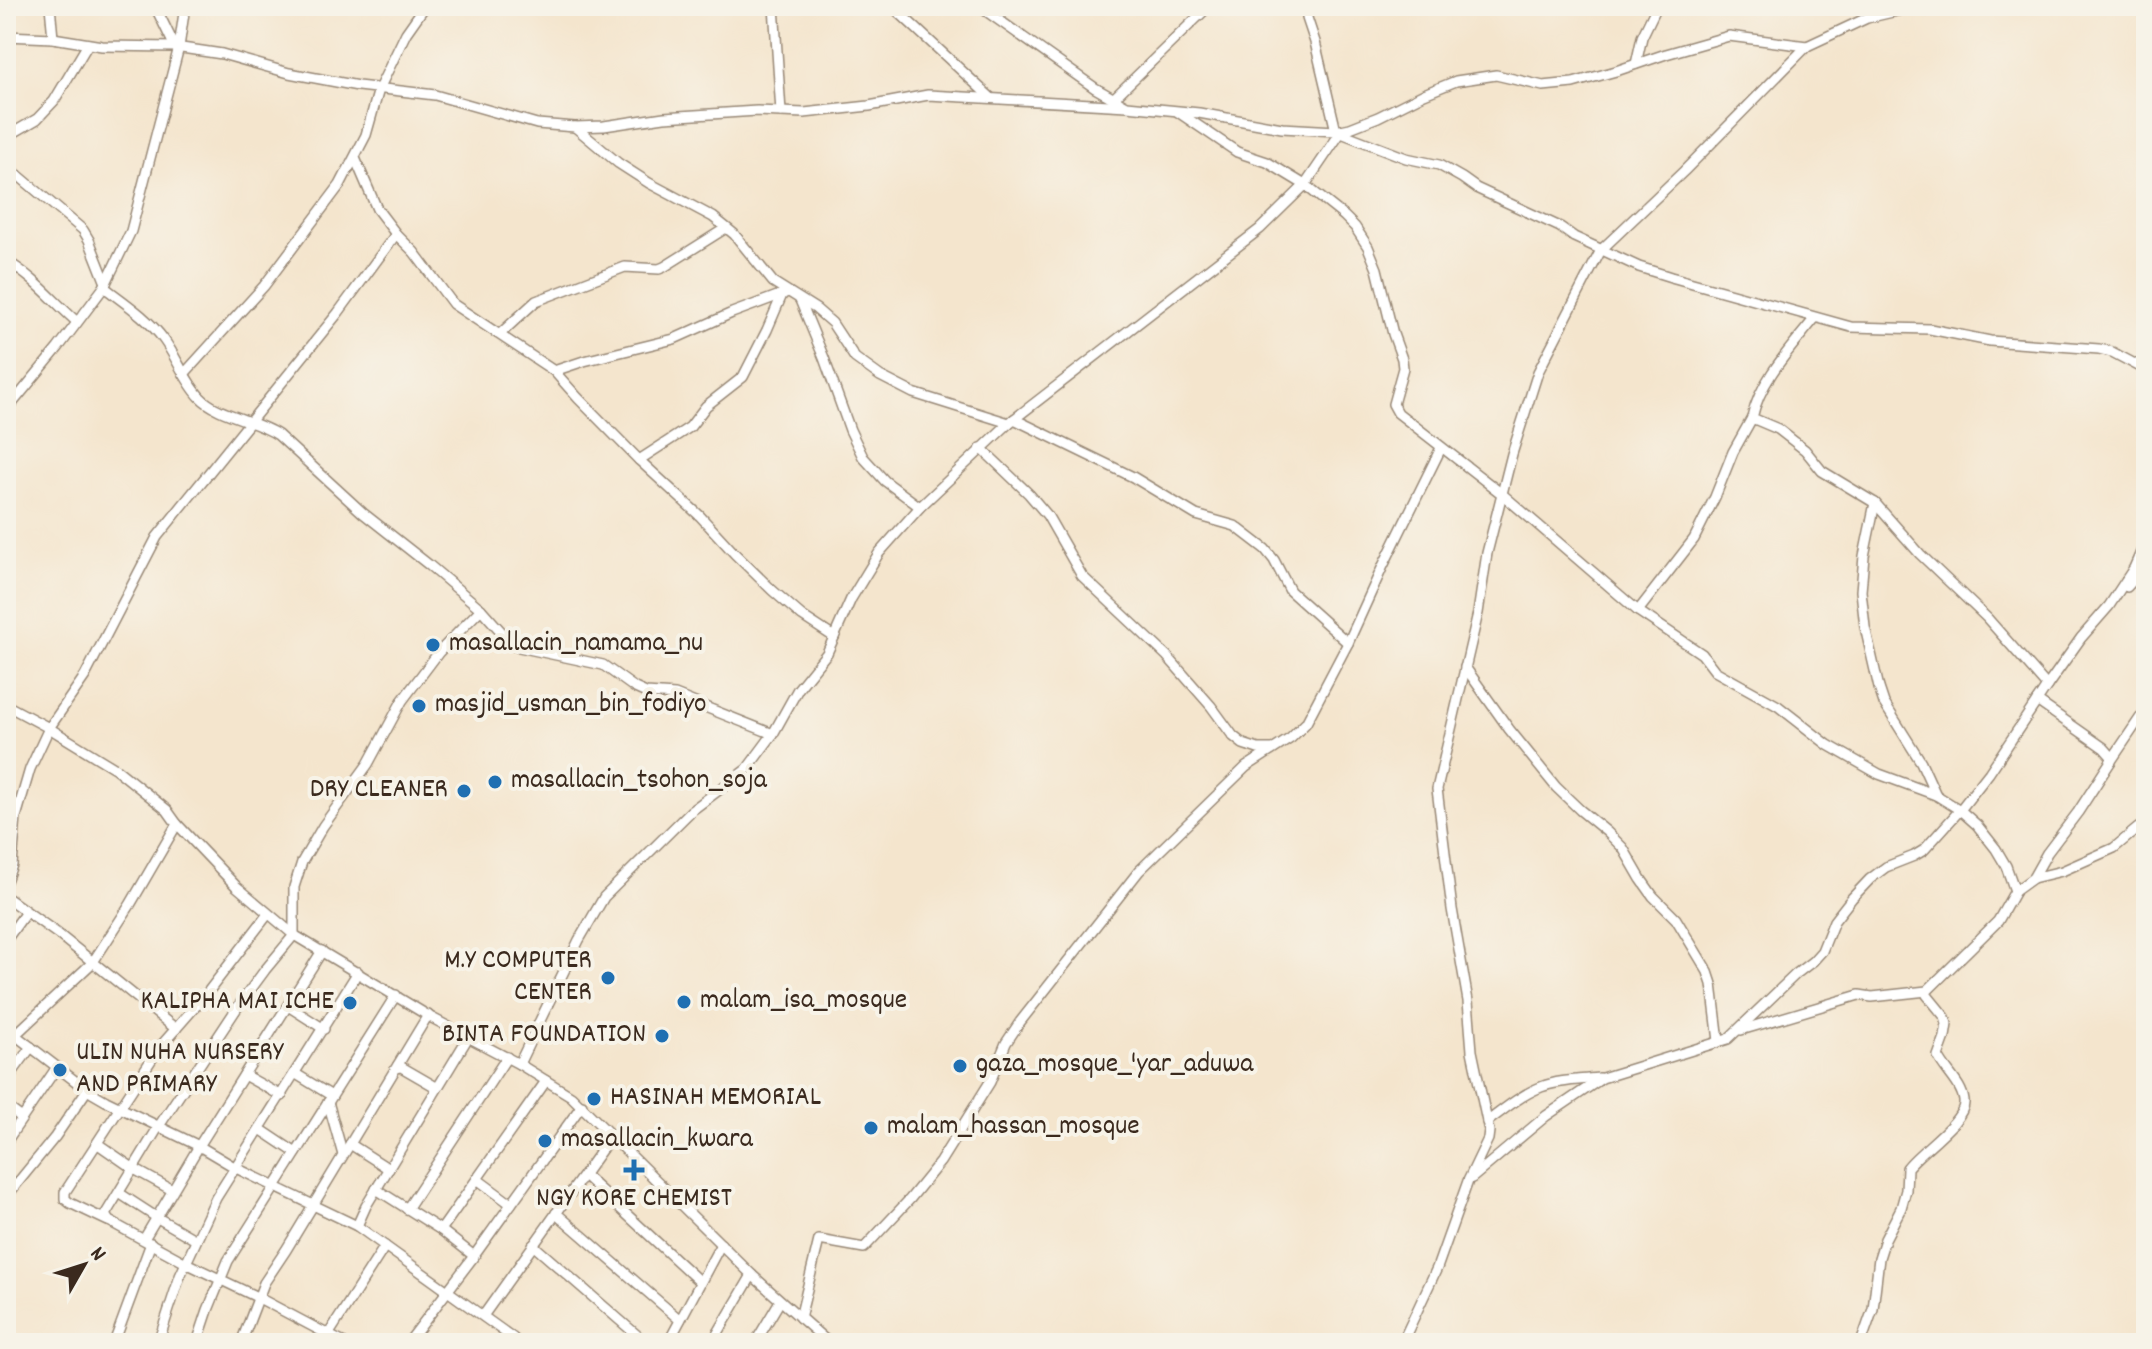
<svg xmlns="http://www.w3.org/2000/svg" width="2152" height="1349" viewBox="0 0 2152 1349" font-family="Dekko,sans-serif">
  <rect width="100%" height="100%" fill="#f7f3e8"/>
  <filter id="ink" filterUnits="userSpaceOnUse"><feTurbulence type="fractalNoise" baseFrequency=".0125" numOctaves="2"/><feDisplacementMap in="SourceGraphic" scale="16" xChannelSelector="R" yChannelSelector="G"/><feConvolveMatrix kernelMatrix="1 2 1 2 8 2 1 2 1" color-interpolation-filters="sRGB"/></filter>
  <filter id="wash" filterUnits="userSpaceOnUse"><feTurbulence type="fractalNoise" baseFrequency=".006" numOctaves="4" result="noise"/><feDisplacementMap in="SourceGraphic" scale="32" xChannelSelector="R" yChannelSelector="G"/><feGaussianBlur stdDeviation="1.8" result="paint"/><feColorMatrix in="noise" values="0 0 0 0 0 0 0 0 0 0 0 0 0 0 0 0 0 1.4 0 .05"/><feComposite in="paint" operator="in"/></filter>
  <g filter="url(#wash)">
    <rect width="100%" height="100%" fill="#f4e5cd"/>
  </g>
  <g filter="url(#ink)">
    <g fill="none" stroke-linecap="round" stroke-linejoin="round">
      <defs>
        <g id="street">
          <path d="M50,6L53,38"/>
          <path d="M155,6L175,47"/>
          <path d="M774,6L781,112"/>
          <path d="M892,6L991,98"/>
          <path d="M979,6L1095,88L1125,105"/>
          <path d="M1308,6L1307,18L1315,42L1336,131L1406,158L1439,165L1462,178L1476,188L1560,227L1574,237L1639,267L1671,277L1851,327L1930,329L1990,341L2099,349L2112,352L2146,370"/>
          <path d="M6,36L53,38L102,46L175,47L222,54L289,73L358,86L435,95L537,124L575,127L604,126L664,117L757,111L804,113L869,106L928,95L1127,106L1199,113L1282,128L1336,131L1350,128L1378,117L1424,94L1456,81L1496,75L1543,86L1573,83L1616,71L1666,54L1729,36L1807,46L1867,18L1918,6"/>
          <path d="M1636,64L1642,37L1657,6"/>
          <path d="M1114,98L1209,6"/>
          <path d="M1178,112L1237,152L1267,162L1305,185L1344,216L1355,227L1368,247L1377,269L1393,334L1402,359L1403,368L1393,404L1398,413L1502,494L1638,611L1702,654L1715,671L1778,706L1828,745L1879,774L1936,795L1960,810L1977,825L1996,849L2006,866L2015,891"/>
          <path d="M575,127L618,163L649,183L713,217L734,234L773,282L816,309L832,323L855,358L880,376L913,393L1009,423"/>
          <path d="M6,137L37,119L54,101L88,44"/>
          <path d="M355,158L377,209L396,234L414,252L453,304L554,371L578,398L639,460L700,516L735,554L772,590L802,616L834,637"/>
          <path d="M6,165L83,230L89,240L106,283"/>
          <path d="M6,261C34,277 53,301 77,322"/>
          <path d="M104,287C125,303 148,318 164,340C177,358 185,381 200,397C218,416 256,420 278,435L363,513L429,565L481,609L514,646L603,665L635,688L646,693L675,695L773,734"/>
          <path d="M800,300L824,358L850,430L863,457L885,481L920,507"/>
          <path d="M1815,318C1791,348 1760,380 1752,418L1778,429L1805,450L1822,471L1875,503L1920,554L1987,618L2047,686"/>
          <path d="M500,334L536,301L625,267L659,269L664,267L726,228"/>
          <path d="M554,371L584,361L674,339L732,313L788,292"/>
          <path d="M184,374L264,286L340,185L366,135L379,89L406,33L425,6"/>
          <path d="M6,411L58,348L104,287L131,231L179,47L185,6"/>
          <path d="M1014,419L1133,477L1196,515L1235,526L1265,549L1274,560L1290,591L1348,643"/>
          <path d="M981,448L1029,494L1047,515L1082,576L1167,656L1211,706L1233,736L1243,744L1258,749H1273"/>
          <path d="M639,460L690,427L706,406L743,377L767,330L782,295"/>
          <path d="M1875,503L1864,556L1861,591L1865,627L1879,688L1884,703L1921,762L1936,795"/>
          <path d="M2127,587L2146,566"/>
          <path d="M1638,611L1694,539L1715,497L1733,452L1752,418"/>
          <path d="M1465,667L1509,729L1556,787L1580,810L1607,832L1623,848L1641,879L1653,896L1676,919L1708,972L1712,984L1719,1041"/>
          <path d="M6,705L49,728L116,769L167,810L177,824L236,886L294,935L432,1018L519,1064L571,1096L752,1275L829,1343"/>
          <path d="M2111,761L2140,718L2146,714"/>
          <path d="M2033,878L2047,853L2078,812L2111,761L2112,757L2104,748L2037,701"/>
          <path d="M6,881L12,865L16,817L30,769L49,728L85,676L157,537L338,313L396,234"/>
          <path d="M6,897L58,934L176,1029"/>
          <path d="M6,940L26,912"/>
          <path d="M288,1006L324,1029"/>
          <path d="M6,1028L87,1090L106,1101L199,1146L236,1168L357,1226L513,1338L517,1343"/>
          <path d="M1741,1030L1859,995L1872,997L1927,991"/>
          <path d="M15,1035L93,962L130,905L177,824"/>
          <path d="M519,1064L579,940L604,897L691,811L747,769L773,734L798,689L827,653L851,599L879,553L920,507L1009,423L1260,229L1305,185L1341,132"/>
          <path d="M398,1065L436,1087"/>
          <path d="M296,1074L332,1096"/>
          <path d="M244,1075L282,1096"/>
          <path d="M6,1081L31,1047"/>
          <path d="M328,1102L343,1155"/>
          <path d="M6,1106L22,1118"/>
          <path d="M1487,1122C1504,1109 1521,1095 1541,1087C1559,1080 1580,1080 1599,1078"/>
          <path d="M260,1129L296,1153"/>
          <path d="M6,1142L57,1067"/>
          <path d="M98,1144L134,1169L172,1190"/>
          <path d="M350,1144L389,1169"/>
          <path d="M584,1175L700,1282"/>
          <path d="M1472,1178L1546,1116L1602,1078L1728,1039L1796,974L1813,961L1822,951L1834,921L1852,898L1870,879L1886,867L1914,856L1924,850L1960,810L1989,773L2047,686L2081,638L2109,606L2134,568L2146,541"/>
          <path d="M477,1179L511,1204"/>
          <path d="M376,1189L441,1230L474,1256"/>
          <path d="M119,1193L156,1217L196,1240"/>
          <path d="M6,1197L55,1137L87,1090"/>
          <path d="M407,1209L507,1057"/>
          <path d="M556,1213L680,1320"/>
          <path d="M108,1221L70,1203L65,1199V1192L159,1048L208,992L268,914"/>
          <path d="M357,1226L366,1206L469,1036"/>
          <path d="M441,1230L546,1081"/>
          <path d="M144,1239L199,1146L322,951"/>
          <path d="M533,1245L646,1343"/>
          <path d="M483,1316L612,1135"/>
          <path d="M800,1318L819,1240L864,1248L910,1199L940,1162L990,1082L1006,1043L1020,1022L1139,871L1246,767L1291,738L1306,723L1348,643L1383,566L1441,448"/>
          <path d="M114,1343L151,1243"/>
          <path d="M158,1343L180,1276L216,1198L358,972"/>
          <path d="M197,1343L208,1310L228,1261L396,995"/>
          <path d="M241,1343L264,1283L286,1250L428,1015"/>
          <path d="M323,1343L385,1246"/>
          <path d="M344,1343L257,1297L186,1263L109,1221L105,1215L159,1126L237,1008L265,970L294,935V887L302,862L323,826L368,764L402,701L439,652L481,609"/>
          <path d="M408,1343L474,1256L582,1105"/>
          <path d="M668,1343L721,1244"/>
          <path d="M712,1343L752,1275"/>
          <path d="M755,1343L780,1301"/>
          <path d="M1402,1343L1437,1268L1468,1181L1488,1139L1489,1131L1472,1051L1468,1001L1452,909L1437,789L1478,613L1487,553L1512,454L1538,372L1601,250L1684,171L1807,46"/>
          <path d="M1861,1343L1873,1309L1879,1258L1885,1239L1901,1208L1906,1190L1907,1168C1918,1152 1967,1120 1964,1101C1962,1084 1945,1071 1938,1056L1945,1037L1947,1024L1945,1017L1927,995V991L1998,921L2015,891L2033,878L2062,871L2114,848L2138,828H2146"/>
        </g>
      </defs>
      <use href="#street" stroke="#988876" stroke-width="12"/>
      <use href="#street" stroke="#fff" stroke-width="9"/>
    </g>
  </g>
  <g fill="#1f6fb2" stroke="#f7f3e8" stroke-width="3">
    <circle cx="433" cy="645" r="8"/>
    <circle cx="419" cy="706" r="8"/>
    <circle cx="495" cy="782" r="8"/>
    <circle cx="464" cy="791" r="8"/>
    <circle cx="608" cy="978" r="8"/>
    <circle cx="684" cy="1002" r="8"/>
    <circle cx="350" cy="1003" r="8"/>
    <circle cx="662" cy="1036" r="8"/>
    <circle cx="960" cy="1066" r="8"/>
    <circle cx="60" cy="1070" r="8"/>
    <circle cx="594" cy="1099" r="8"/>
    <circle cx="871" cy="1128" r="8"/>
    <circle cx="545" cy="1141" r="8"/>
    <path d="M630 1158h8v8h8v8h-8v8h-8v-8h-8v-8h8z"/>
  </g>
  <g text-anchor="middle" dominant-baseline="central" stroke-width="8" stroke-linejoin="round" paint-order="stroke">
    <g font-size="28" fill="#3b2a1e" stroke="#f7f3e8" text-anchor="start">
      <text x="449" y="645">masallacin_namama_nu</text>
      <text x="435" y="706">masjid_usman_bin_fodiyo</text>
      <text x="511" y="782">masallacin_tsohon_soja</text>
      <text x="448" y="791" text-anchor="end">DRY CLEANER</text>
      <text x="592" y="962" text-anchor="end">M.Y COMPUTER<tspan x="592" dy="32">CENTER</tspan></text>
      <text x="700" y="1002">malam_isa_mosque</text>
      <text x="334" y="1003" text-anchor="end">KALIPHA MAI ICHE</text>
      <text x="646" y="1036" text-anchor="end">BINTA FOUNDATION</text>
      <text x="76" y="1054">ULIN NUHA NURSERY<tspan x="76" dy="32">AND PRIMARY</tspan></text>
      <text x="976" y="1066">gaza_mosque_'yar_aduwa</text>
      <text x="610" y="1099">HASINAH MEMORIAL</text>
      <text x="887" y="1128">malam_hassan_mosque</text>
      <text x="561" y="1141">masallacin_kwara</text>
      <text x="634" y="1200" text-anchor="middle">NGY KORE CHEMIST</text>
    </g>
  </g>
  <rect width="2152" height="1349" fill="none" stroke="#f7f3e8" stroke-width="32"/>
  <g transform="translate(84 1265) rotate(51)" stroke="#f7f3e8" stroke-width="6" paint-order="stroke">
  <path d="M0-6L14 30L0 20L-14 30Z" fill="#3b2a1e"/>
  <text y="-12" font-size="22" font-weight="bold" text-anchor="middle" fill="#3b2a1e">N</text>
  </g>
</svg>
